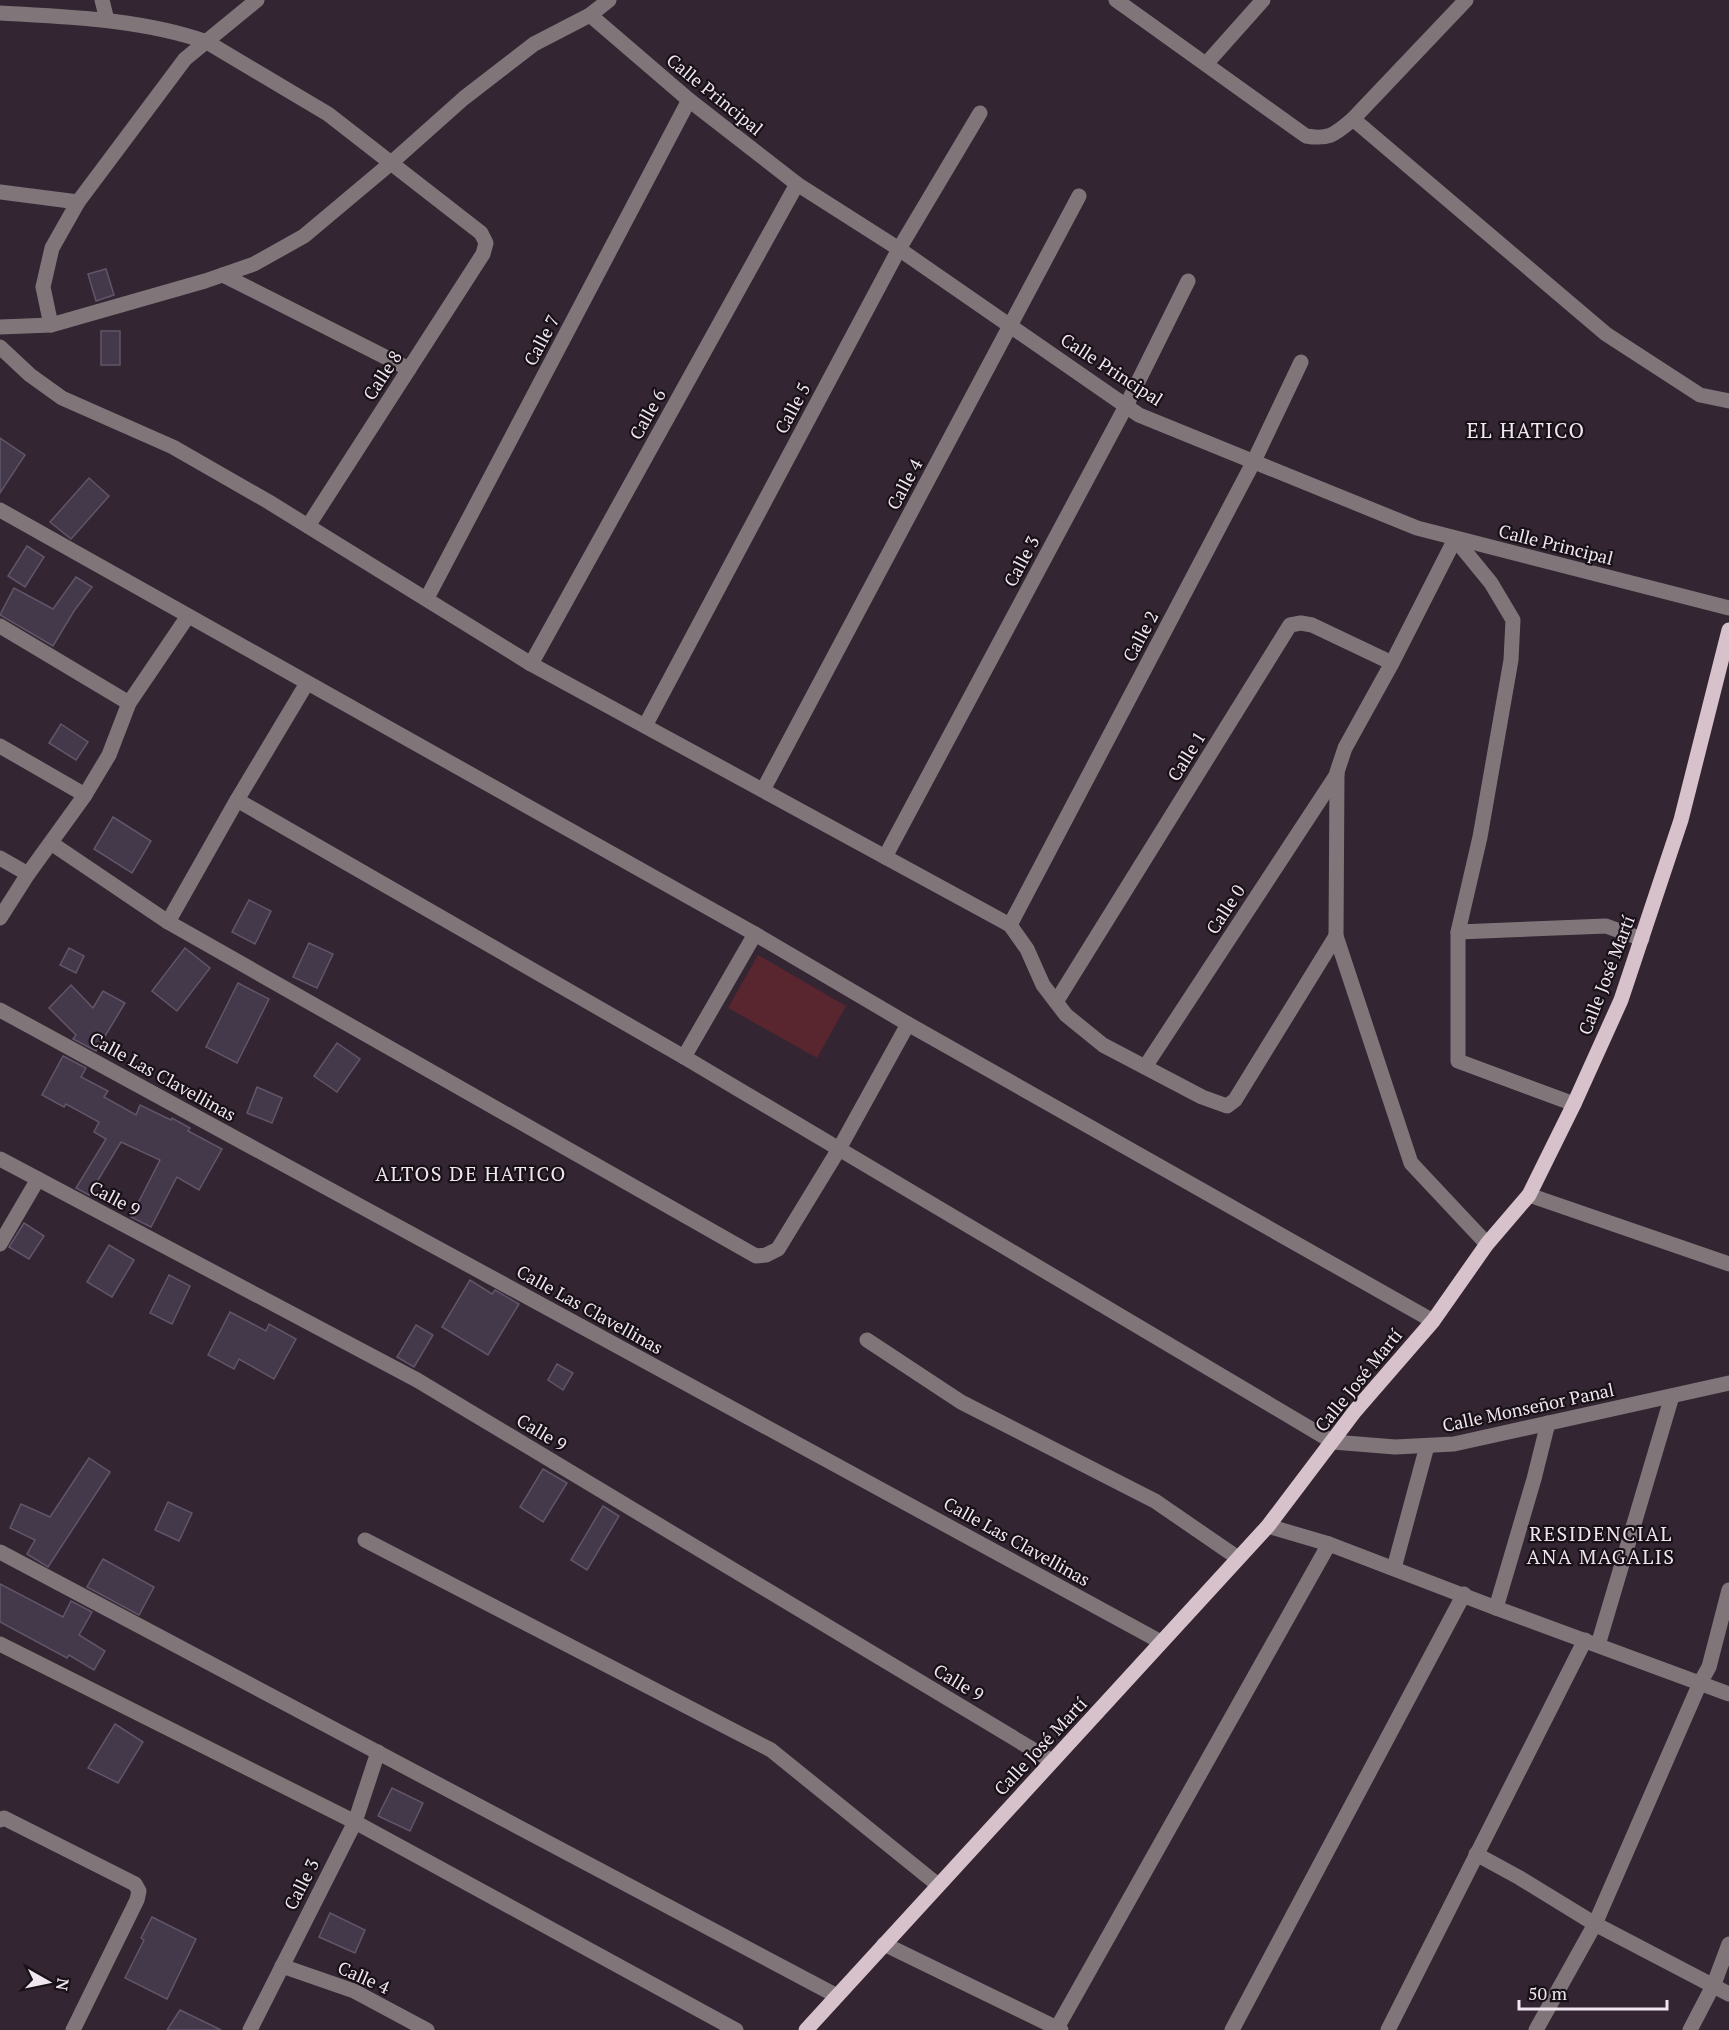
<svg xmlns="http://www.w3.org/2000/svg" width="1729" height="2030" viewBox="0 0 1729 2030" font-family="'PT Serif',serif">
  <rect width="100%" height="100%" fill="#342532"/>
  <path fill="#59262f" d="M758,955L846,1006L817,1058L728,1008Z"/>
  <g fill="#43394b" stroke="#615669" stroke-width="1.5">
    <path d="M106,269L114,295L96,301L88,274Z"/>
    <rect x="101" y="331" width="19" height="34"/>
    <path d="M0,438L25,455L0,493Z"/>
    <path d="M89,478L109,496L71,539L50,522Z"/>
    <path d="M27,546L44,557L25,587L8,576Z"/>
    <path d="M76,577L92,587L74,611L53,646L0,615L14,588L53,609Z"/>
    <path d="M61,724L88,742L76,760L49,743Z"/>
    <path d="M113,817L151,841L132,873L94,849Z"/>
    <path d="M249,900L271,911L255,944L232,932Z"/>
    <path d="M309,943L333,954L317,988L293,977Z"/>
    <path d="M69,948L84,956L76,973L60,965Z"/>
    <path d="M185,948L210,968L177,1011L152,991Z"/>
    <path d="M238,983L269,999L237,1063L206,1047Z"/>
    <path d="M71,985L93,1008L103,991L125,1003L96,1051L73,1039L76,1035L49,1008Z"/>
    <path d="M337,1043L360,1059L337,1092L314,1076Z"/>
    <path d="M63,1056L86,1068L81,1077L108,1091L104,1097L136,1115L140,1105L171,1120L172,1118L190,1128L188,1131L222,1149L199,1190L177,1177L151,1227L131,1217L160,1160L121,1142L89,1195L76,1188L106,1139L94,1132L99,1122L66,1104L64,1107L42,1095Z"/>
    <path d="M257,1087L282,1098L272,1123L247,1113Z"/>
    <path d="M24,1223L44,1236L29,1259L9,1247Z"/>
    <path d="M109,1245L134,1260L112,1297L87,1282Z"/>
    <path d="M169,1275L190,1286L172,1324L150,1313Z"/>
    <path d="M470,1280L492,1294L495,1290L519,1304L488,1355L442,1327Z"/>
    <path d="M230,1312L266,1331L269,1324L296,1339L274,1379L239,1359L234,1369L208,1355Z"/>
    <path d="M416,1325L433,1335L414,1367L397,1357Z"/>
    <path d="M557,1364L573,1373L563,1390L548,1380Z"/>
    <path d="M89,1458L110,1472L48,1567L27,1554L35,1540L10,1528L21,1504L50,1517Z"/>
    <path d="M543,1469L567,1483L543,1522L520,1507Z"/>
    <path d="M168,1502L192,1513L179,1541L155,1530Z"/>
    <path d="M603,1506L619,1516L587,1570L571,1560Z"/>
    <path d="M103,1559L154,1587L139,1615L87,1587Z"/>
    <path d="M0,1584L63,1617L71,1601L92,1612L79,1635L105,1651L94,1670L69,1655L67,1658L0,1622Z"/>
    <path d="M115,1724L143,1742L118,1783L88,1768Z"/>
    <path d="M392,1788L423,1803L410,1831L378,1816Z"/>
    <path d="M330,1913L365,1930L355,1953L319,1937Z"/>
    <path d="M152,1917L196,1939L167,1999L125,1978L144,1940L141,1938Z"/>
    <path d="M180,2010L221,2030H167Z"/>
  </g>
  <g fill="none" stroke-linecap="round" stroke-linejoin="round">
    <g stroke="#80767a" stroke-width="15">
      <path d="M102,0L107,20"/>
      <path d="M1116,0L1306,136C1330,140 1335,134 1353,119L1606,334L1700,395L1729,401"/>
      <path d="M0,13C69,17 141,19 207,42L328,114L481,233L486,243L483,254L308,526"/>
      <path d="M590,15L689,100L797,184L899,249L1139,415L1417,528L1729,608"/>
      <path d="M1206,64L1263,0"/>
      <path d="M1353,119L1466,0"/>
      <path d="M0,192L78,202"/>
      <path d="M223,275L409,369"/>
      <path d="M51,325L43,287L52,248L78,202L185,59L257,0"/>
      <path d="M0,327L51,325L205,281L254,264L304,236L391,163L464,98L534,44L590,15L609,0"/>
      <path d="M0,347L30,375L62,398L173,447L269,502L531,664L1010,925L1027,949L1043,985L1066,1015L1103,1045L1202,1097L1227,1106L1235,1100L1336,936"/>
      <path d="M0,510L755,934L908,1024L1433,1321"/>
      <path d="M427,598L689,100"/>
      <path d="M0,626L129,703"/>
      <path d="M531,664L797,184"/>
      <path d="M645,726L899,249L980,113"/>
      <path d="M0,746L85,795"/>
      <path d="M763,790L1079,196"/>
      <path d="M237,800L684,1057L1333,1442L1395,1447L1454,1444L1729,1383"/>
      <path d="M51,843L168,922L756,1256L766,1255L778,1249L839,1149L908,1024"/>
      <path d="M885,857L1126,406L1188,281"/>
      <path d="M0,858L28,874"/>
      <path d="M0,918L28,874L85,795L109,755L129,703L188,616"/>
      <path d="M168,922L237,800L307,683"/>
      <path d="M1010,925L1254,461L1301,362"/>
      <path d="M1458,932L1480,837L1511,660L1513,620L1491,583L1455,539L1392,663L1345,748L1337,772L1336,936L1411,1163L1487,1244"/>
      <path d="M1056,1002L1290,625L1301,623L1312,625L1392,663"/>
      <path d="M0,1010L1161,1642"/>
      <path d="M684,1057L755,934"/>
      <path d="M1145,1067L1337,774"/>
      <path d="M1574,1104L1458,1061V932L1606,926L1642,939"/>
      <path d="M0,1159L417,1380L1052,1761"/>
      <path d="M1529,1195L1729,1264"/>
      <path d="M0,1244L38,1179"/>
      <path d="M867,1340L961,1402L1155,1501L1238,1558"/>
      <path d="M1268,1526L1329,1544L1496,1608L1729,1694"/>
      <path d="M365,1540L771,1750L938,1885"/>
      <path d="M0,1552L837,1996"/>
      <path d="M1394,1568L1427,1446"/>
      <path d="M1496,1608L1534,1479L1548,1423"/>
      <path d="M0,1644L355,1822L736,2030"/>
      <path d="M1598,1645L1672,1396"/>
      <path d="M0,1820L4,1818L135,1884L139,1891L137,1900L73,2030"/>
      <path d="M1476,1854L1520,1878L1595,1924L1729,1994"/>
      <path d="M884,1944L1061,2030"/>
      <path d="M282,1966L354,1991L427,2030"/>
      <path d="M1057,2028L1329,1544"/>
      <path d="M250,2030L355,1822L378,1752"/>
      <path d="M1232,2030L1464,1594"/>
      <path d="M1388,2030L1585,1640"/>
      <path d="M1536,2030L1595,1924L1700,1683L1709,1667L1729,1590"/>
      <path d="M1690,2030L1714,1984L1729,1944"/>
    </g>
    <path stroke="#d7c1ca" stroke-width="15" d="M806,2030L1268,1526L1355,1411L1433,1321L1487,1244L1529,1195L1574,1104L1621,1000L1681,820L1729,630"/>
  </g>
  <g text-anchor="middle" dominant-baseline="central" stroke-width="4.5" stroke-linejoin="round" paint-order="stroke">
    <g font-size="18" fill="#f0e6ef" stroke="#181117">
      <text transform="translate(715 94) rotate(39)">Calle Principal</text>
      <text transform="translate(541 340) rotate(-62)">Calle 7</text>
      <text transform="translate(1112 369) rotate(33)">Calle Principal</text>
      <text transform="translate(382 375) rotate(-57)">Calle 8</text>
      <text transform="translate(792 408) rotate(-62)">Calle 5</text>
      <text transform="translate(647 414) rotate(-61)">Calle 6</text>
      <text transform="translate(904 484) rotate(-62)">Calle 4</text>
      <text transform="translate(1556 544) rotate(14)">Calle Principal</text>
      <text transform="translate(1021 561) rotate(-62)">Calle 3</text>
      <text transform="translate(1140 636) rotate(-62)">Calle 2</text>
      <text transform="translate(1186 756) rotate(-58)">Calle 1</text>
      <text transform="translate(1225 909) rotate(-57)">Calle 0</text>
      <text transform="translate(1606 975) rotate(-69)">Calle José Martí</text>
      <text transform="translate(163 1076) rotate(29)">Calle Las Clavellinas</text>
      <text transform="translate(115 1198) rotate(28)">Calle 9</text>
      <text transform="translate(590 1309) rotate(29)">Calle Las Clavellinas</text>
      <text transform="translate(1358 1380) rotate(-51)">Calle José Martí</text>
      <text transform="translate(1528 1407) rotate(-12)">Calle Monseñor Panal</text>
      <text transform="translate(542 1432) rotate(31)">Calle 9</text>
      <text transform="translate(1017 1541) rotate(29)">Calle Las Clavellinas</text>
      <text transform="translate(959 1682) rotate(31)">Calle 9</text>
      <text transform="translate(1040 1746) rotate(-47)">Calle José Martí</text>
      <text transform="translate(301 1884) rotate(-63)">Calle 3</text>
      <text transform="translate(364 1977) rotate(24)">Calle 4</text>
    </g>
    <g font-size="20" letter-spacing="1.5" fill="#f0e6ef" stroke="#181117">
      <text x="471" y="1173">ALTOS DE HATICO</text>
      <text x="1601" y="1533">RESIDENCIAL<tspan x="1601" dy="23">ANA MAGALIS</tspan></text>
    </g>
    <g font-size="21" letter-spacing="1.5" fill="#f0e6ef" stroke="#181117">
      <text x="1526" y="430">EL HATICO</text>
    </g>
  </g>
  <g transform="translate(48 1982) rotate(99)" stroke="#181117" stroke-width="4.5" paint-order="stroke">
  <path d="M0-4.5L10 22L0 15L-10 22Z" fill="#f0e6ef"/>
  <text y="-9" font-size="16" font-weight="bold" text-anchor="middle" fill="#f0e6ef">N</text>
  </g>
  <path d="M1519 2000v9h148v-9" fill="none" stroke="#f0e6ef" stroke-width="3"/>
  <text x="1528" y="2000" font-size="18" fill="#f0e6ef" stroke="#181117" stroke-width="4.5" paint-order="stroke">50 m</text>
</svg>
